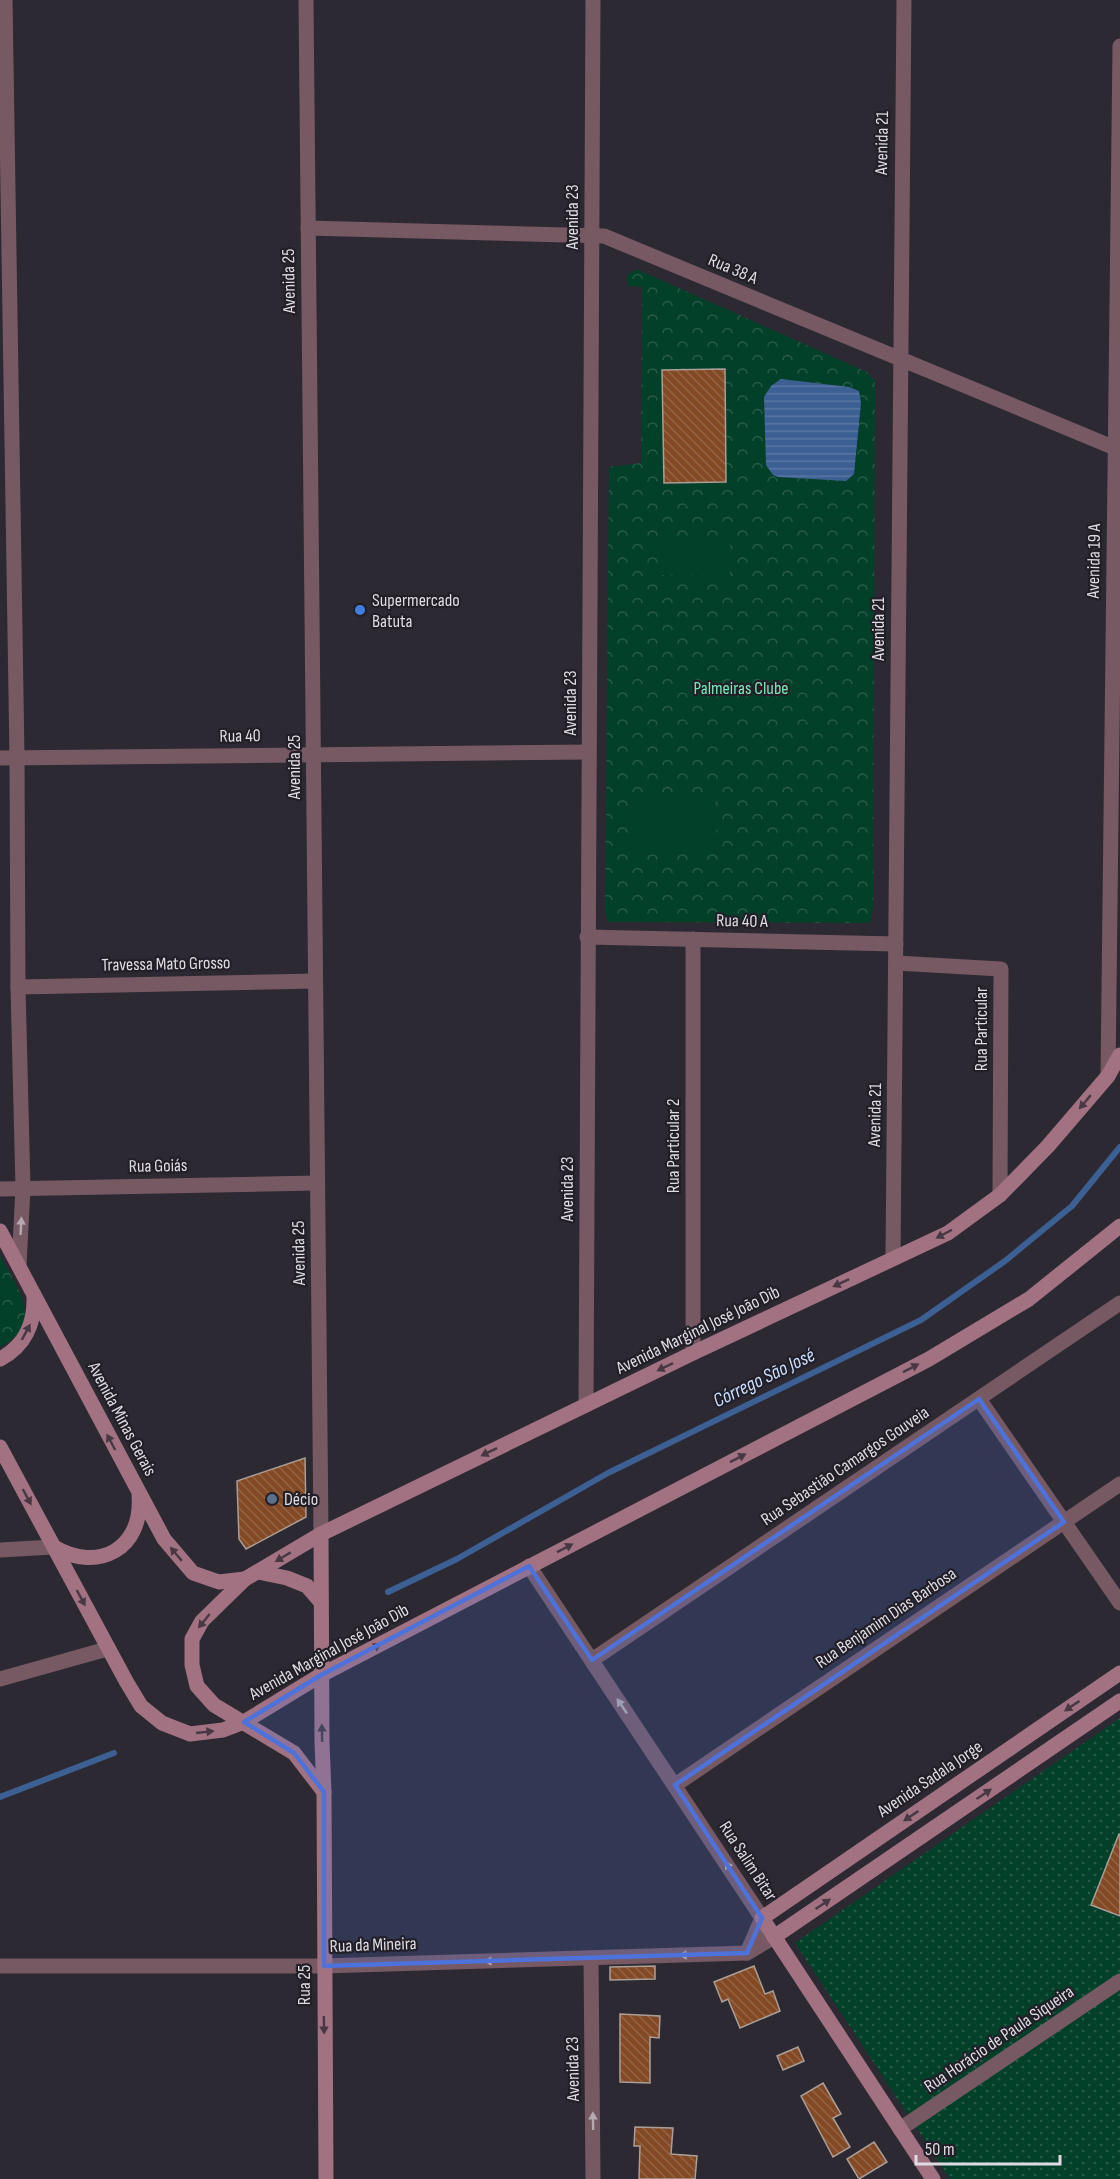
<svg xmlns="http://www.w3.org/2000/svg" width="1120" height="2179" viewBox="0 0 1120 2179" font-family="'Sofia Sans Condensed',sans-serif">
  <defs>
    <pattern id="grass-dots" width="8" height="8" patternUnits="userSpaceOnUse" patternTransform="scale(1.5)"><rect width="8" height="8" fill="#03402a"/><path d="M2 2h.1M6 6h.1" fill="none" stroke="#275b49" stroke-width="1.8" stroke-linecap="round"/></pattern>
    <pattern id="park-crowns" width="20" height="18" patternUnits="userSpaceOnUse" patternTransform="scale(1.5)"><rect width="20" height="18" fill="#03402a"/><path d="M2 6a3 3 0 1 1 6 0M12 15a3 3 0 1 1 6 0" fill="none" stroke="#275b49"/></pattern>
    <pattern id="water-rules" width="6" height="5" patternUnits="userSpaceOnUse" patternTransform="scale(1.5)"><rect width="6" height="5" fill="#3d6094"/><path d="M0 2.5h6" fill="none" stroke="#5976a3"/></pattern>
    <pattern id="building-back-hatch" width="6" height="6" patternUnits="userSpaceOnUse" patternTransform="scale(1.5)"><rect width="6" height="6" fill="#834924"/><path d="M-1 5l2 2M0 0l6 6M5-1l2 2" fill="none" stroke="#946344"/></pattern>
  </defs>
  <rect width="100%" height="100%" fill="#2c2932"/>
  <path fill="url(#grass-dots)" d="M1120,1718V2179H950L795,1943Z"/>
  <g fill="url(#park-crowns)">
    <path d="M636,269L867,372L875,381L873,908L870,923L608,922L605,912L609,467L641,463L642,287L628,286L627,275Z"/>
    <path d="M0,1256C17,1287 46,1324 0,1347Z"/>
  </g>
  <g fill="#03402a">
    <path d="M730,538V576L660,575V539Z"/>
    <path d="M715,793L717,848L631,851L629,796Z"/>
  </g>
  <path fill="url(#water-rules)" d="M781,379L849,387L859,391L861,403L854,474L846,481L778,477L773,475L766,465L764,397L771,386Z"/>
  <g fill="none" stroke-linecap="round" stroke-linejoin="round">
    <g stroke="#3d6094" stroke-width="6">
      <path d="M388,1592L457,1559L608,1473L921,1320L1005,1261L1072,1206L1120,1147"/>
      <path d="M0,1797L114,1753"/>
    </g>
  </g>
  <g fill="url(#building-back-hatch)" stroke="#aa9e97" stroke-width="1.5">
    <path d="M725,369L726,482L664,483L662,370Z"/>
    <path d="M305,1458L306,1517L246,1549L239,1539L237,1481Z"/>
    <path d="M1119,1834H1120V1916L1091,1905Z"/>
    <path d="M655,1966V1979L610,1980V1967Z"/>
    <path d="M754,1966L765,1994L773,1991L780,2011L740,2028L728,1999L722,2002L714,1982Z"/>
    <path d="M620,2014L660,2016L659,2038L650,2037V2083L620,2082Z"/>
    <path d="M798,2047L804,2061L783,2070L777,2056Z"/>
    <path d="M823,2083L841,2114L833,2118L850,2147L833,2157L801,2096Z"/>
    <path d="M635,2127L673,2128L671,2154L697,2156L695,2179H639L640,2146H634Z"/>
    <path d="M874,2142L887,2162L859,2179L847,2159Z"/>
  </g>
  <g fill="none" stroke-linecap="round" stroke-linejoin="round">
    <g stroke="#775963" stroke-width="15">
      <path d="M5,0L17,758L18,987L23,1188L19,1265"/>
      <path d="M306,0L321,1534"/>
      <path d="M308,228L604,236L1120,450"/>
      <path d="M0,758L589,752"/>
      <path d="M587,937L896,944"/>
      <path d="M896,963L1001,969L1000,1195"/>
      <path d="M18,987L315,981"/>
      <path d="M1108,1076L1120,46"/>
      <path d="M0,1189L317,1183"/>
      <path d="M893,1258L904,0"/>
      <path d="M693,1353V939"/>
      <path d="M979,1399L1120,1603"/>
      <path d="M586,1405L593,0"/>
      <path d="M0,1550L53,1547"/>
      <path d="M529,1566L762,1918L747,1953"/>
      <path d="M592,1660L1120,1303"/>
      <path d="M0,1679L107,1649"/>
      <path d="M675,1785L1120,1484"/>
      <path d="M591,1958L593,2179"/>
      <path d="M0,1966H324L747,1953L774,1937"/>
      <path d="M900,2129L1120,1981"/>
    </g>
    <g stroke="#a27282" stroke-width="15">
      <path d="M0,1231L164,1539L193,1573L219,1582L245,1579"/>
      <path d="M0,1359C25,1346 35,1323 34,1296"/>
      <path d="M0,1447L126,1681L141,1706L162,1723L190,1734L223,1730L244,1722L321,1675L929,1359L1029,1299L1120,1226"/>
      <path d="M321,1534L322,1742L324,1792L326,2179"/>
      <path d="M54,1547C98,1573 143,1549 139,1496"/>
      <path d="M258,1572L287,1578L307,1586L320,1601"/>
      <path d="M324,1792L294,1753L214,1705L197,1686L192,1665V1639L202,1621L245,1579L321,1534L693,1353L948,1233L1000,1195L1048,1146L1108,1076L1120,1055"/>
      <path d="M774,1937L1120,1701"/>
      <path d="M933,2179L762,1918L1120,1673"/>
    </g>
  </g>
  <defs><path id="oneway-solid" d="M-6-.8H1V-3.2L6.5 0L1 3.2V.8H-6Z" transform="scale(1.5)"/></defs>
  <g fill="#483843">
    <use href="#oneway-solid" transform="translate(1085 1102) rotate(130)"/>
    <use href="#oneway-solid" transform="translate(944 1234) rotate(152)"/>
    <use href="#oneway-solid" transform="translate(841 1283) rotate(155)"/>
    <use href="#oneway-solid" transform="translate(26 1332) rotate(-62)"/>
    <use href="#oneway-solid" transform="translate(665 1367) rotate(154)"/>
    <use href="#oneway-solid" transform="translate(911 1368) rotate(-27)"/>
    <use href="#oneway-solid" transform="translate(111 1442) rotate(-118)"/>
    <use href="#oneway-solid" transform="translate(489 1452) rotate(154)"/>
    <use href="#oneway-solid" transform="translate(738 1458) rotate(-27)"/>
    <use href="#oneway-solid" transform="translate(27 1497) rotate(62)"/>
    <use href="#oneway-solid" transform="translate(565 1548) rotate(-27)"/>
    <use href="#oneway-solid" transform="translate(176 1554) rotate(-130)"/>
    <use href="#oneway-solid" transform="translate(283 1557) rotate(149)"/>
    <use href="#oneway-solid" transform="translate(81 1598) rotate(62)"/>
    <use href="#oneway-solid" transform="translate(204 1621) rotate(129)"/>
    <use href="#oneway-solid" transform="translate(373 1648) rotate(-28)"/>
    <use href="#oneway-solid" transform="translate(1072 1706) rotate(146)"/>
    <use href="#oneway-solid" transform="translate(205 1732) rotate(-6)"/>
    <use href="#oneway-solid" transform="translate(322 1733) rotate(-91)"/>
    <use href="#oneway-solid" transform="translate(984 1794) rotate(-34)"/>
    <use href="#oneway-solid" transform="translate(911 1816) rotate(146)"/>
    <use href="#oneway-solid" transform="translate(823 1904) rotate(-34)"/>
    <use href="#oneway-solid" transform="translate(324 2025) rotate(89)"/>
  </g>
  <g fill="#b5a8b0">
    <use href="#oneway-solid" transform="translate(21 1226) rotate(-87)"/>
    <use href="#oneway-solid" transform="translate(622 1706) rotate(-124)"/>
    <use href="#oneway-solid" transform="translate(730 1869) rotate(-123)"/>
    <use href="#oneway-solid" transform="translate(688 1955) rotate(178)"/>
    <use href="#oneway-solid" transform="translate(493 1961) rotate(178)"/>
    <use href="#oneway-solid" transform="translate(593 2121) rotate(-91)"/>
  </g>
  <path fill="#4d72db" fill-opacity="0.2" stroke="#4d72db" stroke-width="4.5" stroke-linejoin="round" d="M979,1399L1064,1522L675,1785L762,1918L747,1953L324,1966V1792L294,1753L244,1722L321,1675L529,1566L592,1660Z"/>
  <circle fill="#3f7fe0" stroke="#221f28" stroke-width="2" cx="360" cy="610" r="6"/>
  <circle fill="#5c6f8a" stroke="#221f28" stroke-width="2" cx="272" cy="1499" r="6"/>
  <g text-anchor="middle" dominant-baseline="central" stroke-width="4.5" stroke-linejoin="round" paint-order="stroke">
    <g font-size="18" fill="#dedce3" stroke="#221f28">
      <text transform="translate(882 143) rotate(-89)">Avenida 21</text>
      <text transform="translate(572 217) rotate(-90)">Avenida 23</text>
      <text transform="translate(733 269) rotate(23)">Rua 38 A</text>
      <text transform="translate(289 281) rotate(-91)">Avenida 25</text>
      <text transform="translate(1094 561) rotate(-89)">Avenida 19 A</text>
      <text transform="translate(878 629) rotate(-90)">Avenida 21</text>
      <text transform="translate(570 703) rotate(-90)">Avenida 23</text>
      <text transform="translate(240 736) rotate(-1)">Rua 40</text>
      <text transform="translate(294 767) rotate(-90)">Avenida 25</text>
      <text transform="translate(742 921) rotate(1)">Rua 40 A</text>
      <text transform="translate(166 964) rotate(-1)">Travessa Mato Grosso</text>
      <text transform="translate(981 1029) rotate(-90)">Rua Particular</text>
      <text transform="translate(875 1115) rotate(-89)">Avenida 21</text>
      <text transform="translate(673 1146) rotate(-90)">Rua Particular 2</text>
      <text transform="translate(158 1166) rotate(-1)">Rua Goiás</text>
      <text transform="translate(567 1189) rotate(-90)">Avenida 23</text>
      <text transform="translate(299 1253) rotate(-91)">Avenida 25</text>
      <text transform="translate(698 1330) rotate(-26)">Avenida Marginal José João Dib</text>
      <text transform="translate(122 1419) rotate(62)">Avenida Minas Gerais</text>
      <text transform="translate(845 1466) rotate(-34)">Rua Sebastião Camargos Gouveia</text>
      <text transform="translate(886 1618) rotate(-34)">Rua Benjamim Dias Barbosa</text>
      <text transform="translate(329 1652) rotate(-29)">Avenida Marginal José João Dib</text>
      <text transform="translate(930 1779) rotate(-34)">Avenida Sadala Jorge</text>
      <text transform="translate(748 1861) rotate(57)">Rua Salim Bitar</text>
      <text transform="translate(373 1945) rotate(-2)">Rua da Mineira</text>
      <text transform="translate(304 1985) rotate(-90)">Rua 25</text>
      <text transform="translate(999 2039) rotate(-34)">Rua Horácio de Paula Siqueira</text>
      <text transform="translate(573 2069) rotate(-91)">Avenida 23</text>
    </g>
    <g font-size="18" fill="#dedce3" stroke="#221f28" text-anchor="start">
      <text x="372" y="600">Supermercado<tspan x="372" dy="21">Batuta</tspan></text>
      <text x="284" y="1499">Décio</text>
    </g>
    <g font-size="18" fill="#7be8b7" stroke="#221f28">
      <text x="741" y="688">Palmeiras Clube</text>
    </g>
    <g font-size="20" font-style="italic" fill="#c8ddfd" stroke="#221f28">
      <text transform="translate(764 1378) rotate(-26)">Córrego São José</text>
    </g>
  </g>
  <path d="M916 2155v9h144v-9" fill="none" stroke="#dedce3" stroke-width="3"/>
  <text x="925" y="2155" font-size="18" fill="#dedce3" stroke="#221f28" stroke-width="4.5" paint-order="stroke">50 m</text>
</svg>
